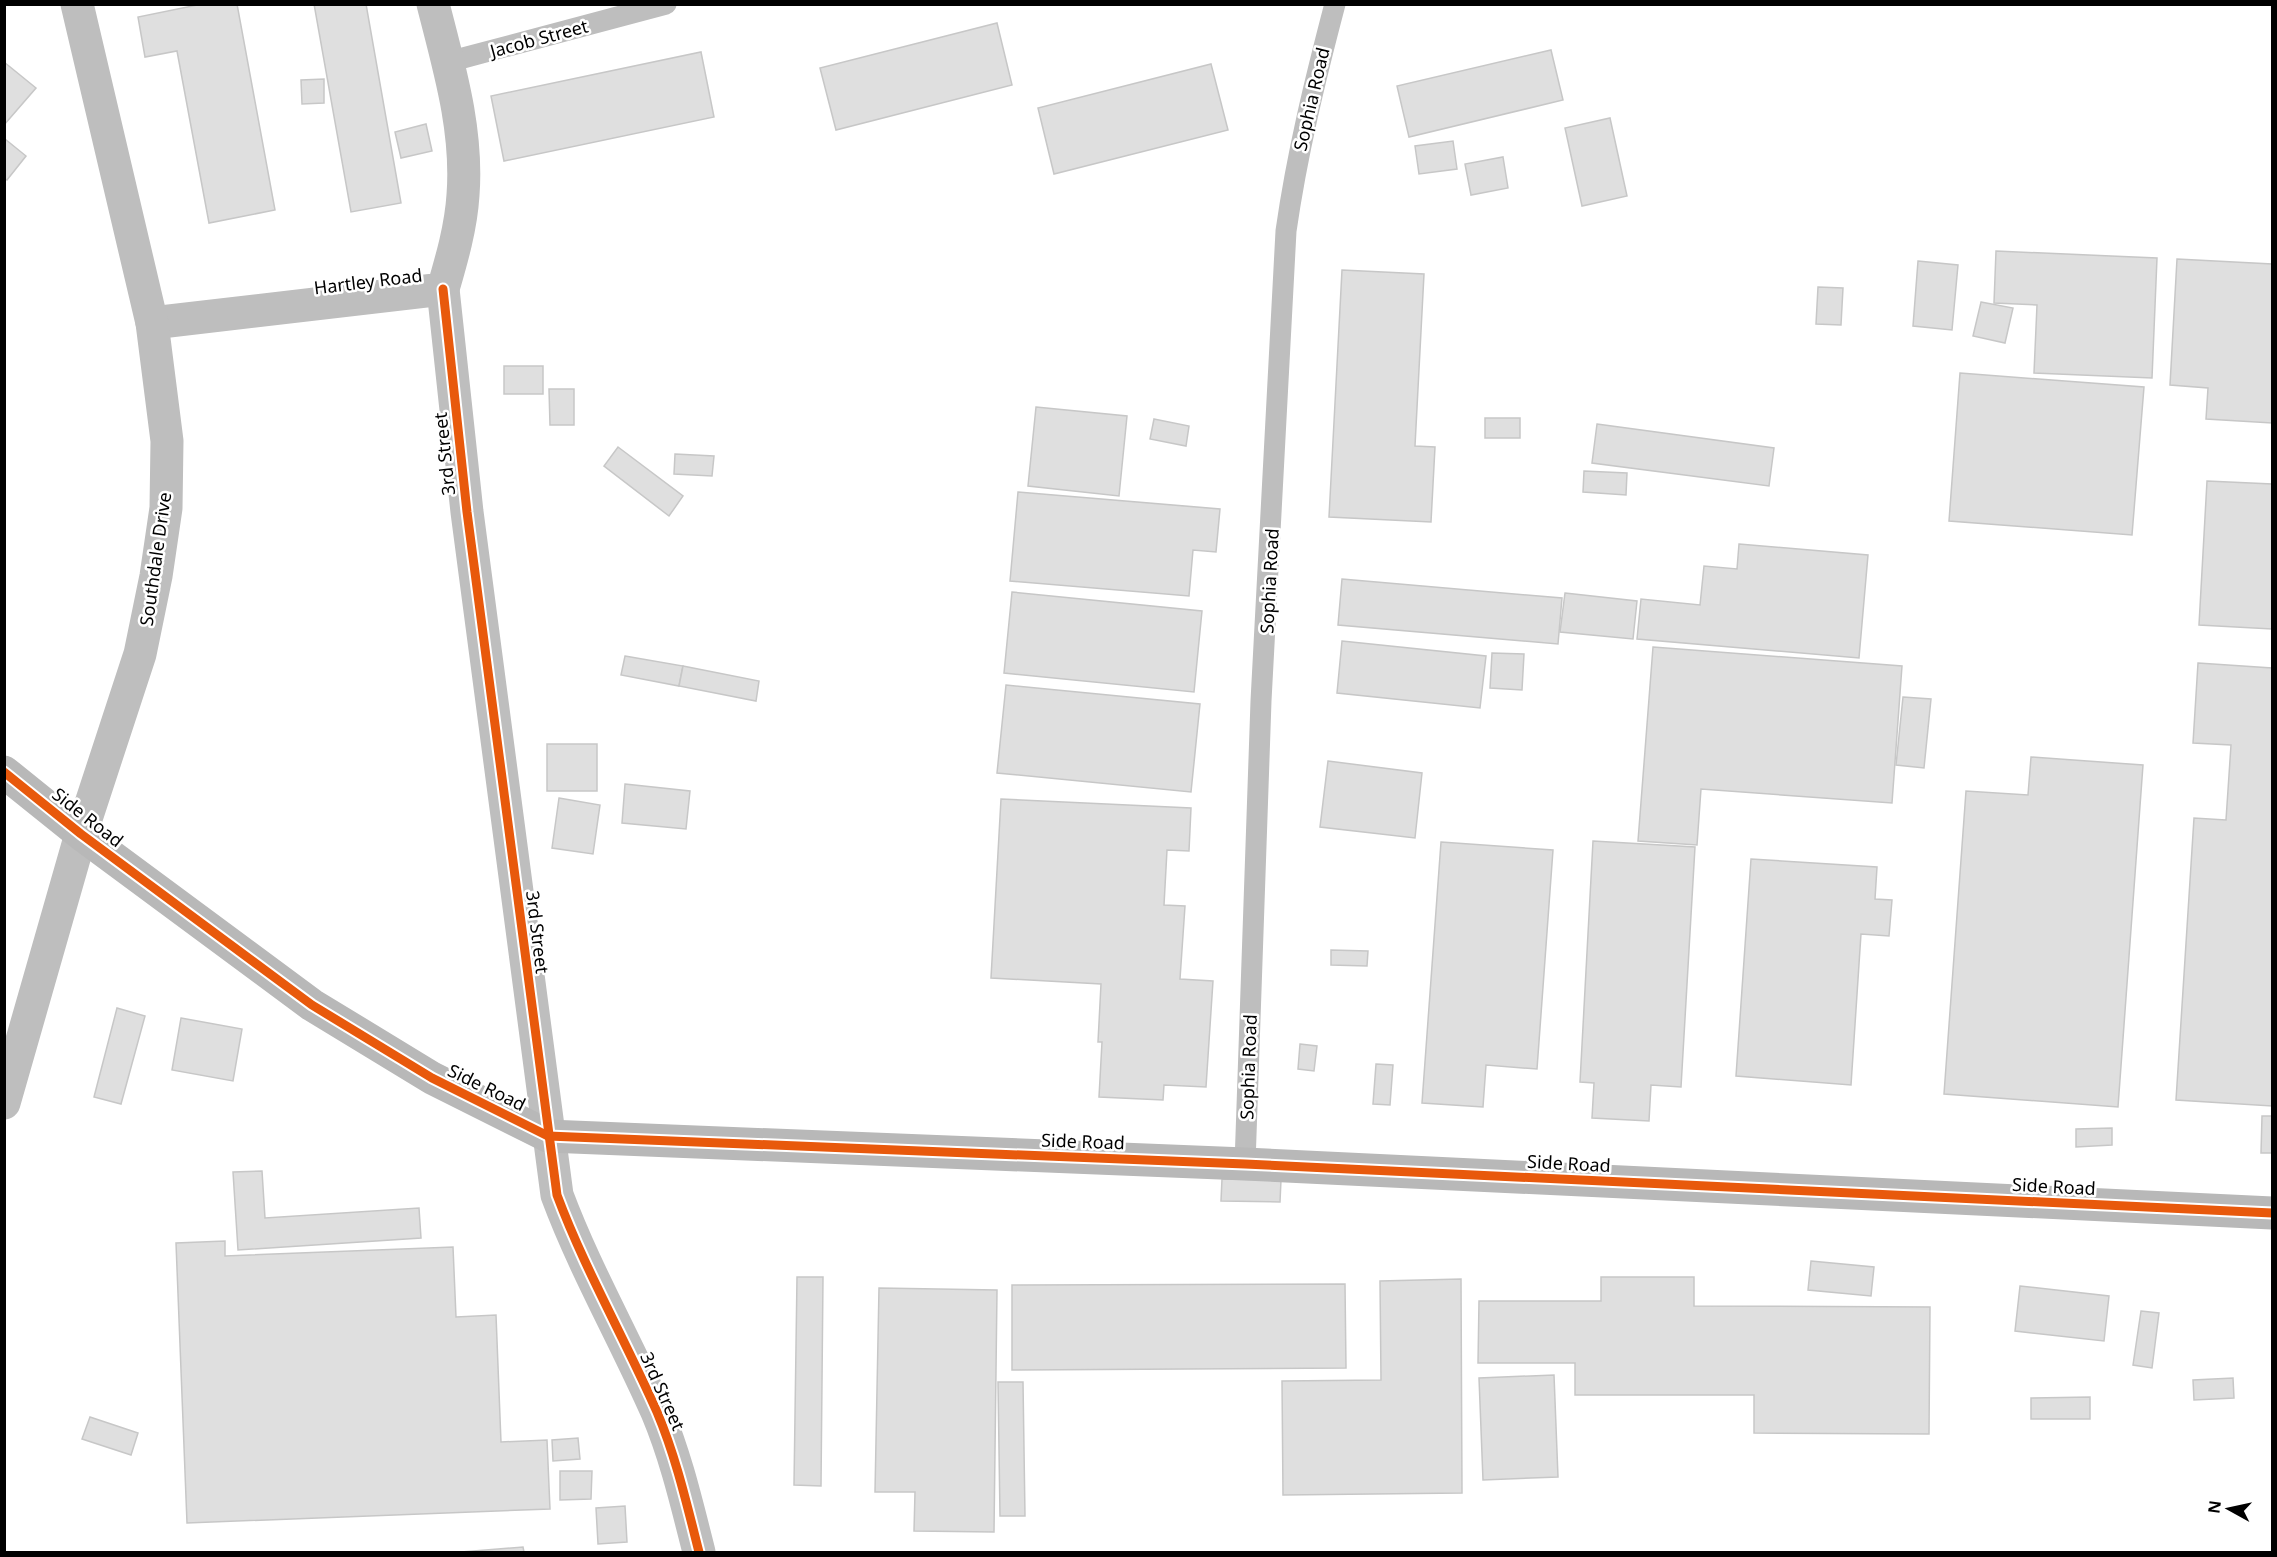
<svg xmlns="http://www.w3.org/2000/svg" width="2277" height="1557" viewBox="0 0 2277 1557" font-family="'Noto Sans',sans-serif">
  <rect width="100%" height="100%" fill="#fff"/>
  <g fill="#dfdfdf" stroke="#c7c7c7" stroke-width="1.5">
    <path d="M202,4H237L275,210L209,223L177,51L145,57L138,17Z"/>
    <path d="M314,4H366L401,203L351,212Z"/>
    <path d="M997,23L1012,85L836,130L820,68Z"/>
    <path d="M1551,50L1563,100L1409,137L1397,86Z"/>
    <path d="M701,52L714,117L504,161L491,96Z"/>
    <path d="M4,62L36,88L4,125Z"/>
    <path d="M1211,64L1228,130L1054,174L1038,108Z"/>
    <path d="M324,79V103L302,104L301,80Z"/>
    <path d="M1610,118L1627,196L1582,206L1565,128Z"/>
    <path d="M426,124L432,151L401,158L395,132Z"/>
    <path d="M5,139L26,156L7,180L4,178Z"/>
    <path d="M1453,141L1457,169L1419,174L1415,146Z"/>
    <path d="M1503,157L1508,188L1471,195L1465,164Z"/>
    <path d="M1996,251L2157,258L2152,378L2034,373L2037,305L1994,303Z"/>
    <path d="M2177,259L2272,264V423L2206,419L2208,388L2170,385Z"/>
    <path d="M1918,261L1958,265L1952,330L1913,326Z"/>
    <path d="M1342,270L1424,274L1415,446L1435,447L1431,522L1329,517Z"/>
    <path d="M1818,287L1843,288L1841,325L1816,324Z"/>
    <path d="M1981,302L2013,308L2005,343L1973,336Z"/>
    <rect x="504" y="366" width="39" height="28"/>
    <path d="M1960,373L2144,387L2132,535L1949,521Z"/>
    <path d="M549,389H574V425H550Z"/>
    <path d="M1036,407L1127,416L1119,496L1028,486Z"/>
    <rect x="1485" y="418" width="35" height="20"/>
    <path d="M1154,419L1189,426L1186,446L1150,439Z"/>
    <path d="M1597,424L1774,448L1769,486L1592,463Z"/>
    <path d="M618,447L683,496L669,516L604,466Z"/>
    <path d="M675,454L714,456L712,476L674,474Z"/>
    <path d="M1584,471L1627,473L1626,495L1583,492Z"/>
    <path d="M2207,481L2272,484V629L2199,625Z"/>
    <path d="M1018,492L1220,509L1216,552L1193,550L1189,596L1010,581Z"/>
    <path d="M1739,544L1868,555L1859,658L1637,639L1641,599L1700,605L1704,566L1737,569Z"/>
    <path d="M1342,579L1562,598L1558,644L1338,625Z"/>
    <path d="M1012,592L1202,611L1194,692L1004,673Z"/>
    <path d="M1565,593L1637,601L1633,639L1560,632Z"/>
    <path d="M1342,641L1486,656L1480,708L1337,693Z"/>
    <path d="M1653,647L1902,666L1892,803L1701,789L1697,845L1638,841Z"/>
    <path d="M1492,653L1524,654L1522,690L1490,688Z"/>
    <path d="M625,656L683,666L679,686L621,675Z"/>
    <path d="M2198,663L2272,668V1106L2176,1100L2194,818L2226,820L2231,745L2193,743Z"/>
    <path d="M683,666L759,681L756,701L679,686Z"/>
    <path d="M1006,685L1200,704L1191,792L997,773Z"/>
    <path d="M1903,697L1931,699L1924,768L1896,765Z"/>
    <rect x="547" y="744" width="50" height="47"/>
    <path d="M2031,757L2143,765L2118,1107L1944,1094L1966,791L2028,795Z"/>
    <path d="M1328,761L1422,773L1415,838L1320,827Z"/>
    <path d="M625,784L690,791L686,829L622,823Z"/>
    <path d="M559,798L600,805L593,854L552,848Z"/>
    <path d="M1001,799L1191,808L1189,851L1167,850L1164,905L1185,906L1180,979L1213,981L1206,1087L1164,1085L1163,1100L1099,1097L1102,1042H1098L1101,984L991,978Z"/>
    <path d="M1593,841L1695,847L1681,1087L1651,1085L1649,1121L1592,1118L1594,1083L1580,1082Z"/>
    <path d="M1441,842L1553,850L1537,1069L1486,1065L1483,1107L1422,1103Z"/>
    <path d="M1751,859L1877,867L1875,899L1892,900L1889,936L1861,934L1851,1085L1736,1076Z"/>
    <path d="M1331,950L1368,951L1367,966L1331,965Z"/>
    <path d="M117,1008L145,1016L121,1104L94,1097Z"/>
    <path d="M181,1018L242,1029L233,1081L172,1070Z"/>
    <path d="M1300,1044L1317,1046L1314,1071L1298,1069Z"/>
    <path d="M1376,1064L1393,1065L1390,1105L1373,1104Z"/>
    <path d="M2262,1116H2272V1153H2261Z"/>
    <path d="M2112,1128V1145L2076,1147V1129Z"/>
    <path d="M262,1171L265,1218L419,1208L421,1238L238,1250L233,1172Z"/>
    <path d="M1222,1179L1281,1180L1280,1202L1221,1201Z"/>
    <path d="M225,1241V1256L453,1247L456,1317L496,1315L501,1442L547,1440L550,1509L187,1523L176,1243Z"/>
    <path d="M1811,1261L1874,1267L1871,1296L1808,1290Z"/>
    <path d="M797,1277H823L821,1486L794,1485Z"/>
    <path d="M1601,1277H1694V1306L1930,1307L1929,1434L1754,1433V1395H1575V1363H1478L1479,1301H1601Z"/>
    <path d="M1461,1279L1462,1493L1283,1495L1282,1381L1381,1380L1380,1281Z"/>
    <path d="M1345,1284L1346,1368L1012,1370V1285Z"/>
    <path d="M2020,1286L2109,1296L2104,1341L2015,1331Z"/>
    <path d="M879,1288L997,1290L994,1532L914,1531L915,1492H875Z"/>
    <path d="M2141,1311L2159,1313L2152,1368L2133,1365Z"/>
    <path d="M1554,1375L1558,1477L1483,1480L1479,1378Z"/>
    <path d="M2233,1378L2234,1398L2194,1400L2193,1380Z"/>
    <path d="M998,1382H1023L1025,1516H1000Z"/>
    <path d="M2090,1397V1419H2031V1398Z"/>
    <path d="M90,1417L138,1433L131,1455L82,1439Z"/>
    <path d="M578,1438L580,1459L553,1461L552,1440Z"/>
    <path d="M560,1471H592L591,1499L560,1500Z"/>
    <path d="M625,1506L627,1542L598,1544L596,1508Z"/>
    <path d="M523,1547L524,1552H461Z"/>
  </g>
  <g fill="none" stroke-linecap="round" stroke-linejoin="round">
    <g stroke="#bebebe" stroke-width="21">
      <path d="M448,62L666,4"/>
      <path d="M1245,1164L1261,701L1286,231C1297,154 1315,80 1335,4"/>
    </g>
    <g stroke="#bebebe" stroke-width="33">
      <path d="M443,289L467,512L557,1195C585,1270 625,1339 657,1412C676,1457 687,1505 699,1552"/>
      <path d="M152,323L443,289C452,258 461,227 463,195C468,130 449,67 433,4"/>
      <path d="M4,1103L81,834L140,654L156,576L166,508L167,441L152,323L77,4"/>
    </g>
    <path stroke="#b8b8b8" stroke-width="33" d="M4,772L81,834L312,1005L432,1078L548,1136L1245,1164L2272,1213"/>
    <defs>
      <g id="cycleway">
        <path d="M443,289L467,512L557,1195C585,1270 625,1339 657,1412C676,1457 687,1505 699,1552"/>
        <path d="M4,772L81,834L312,1005L432,1078L548,1136L1245,1164L2272,1213"/>
      </g>
    </defs>
    <use href="#cycleway" stroke="#fff" stroke-width="13"/>
    <use href="#cycleway" stroke="#e8590c" stroke-width="9"/>
  </g>
  <g text-anchor="middle" dominant-baseline="central" stroke-width="5" stroke-linejoin="round" paint-order="stroke">
    <g font-size="18" fill="#000" stroke="#fff">
      <text transform="translate(539 38) rotate(-15)">Jacob Street</text>
      <text transform="translate(1311 99) rotate(-77)">Sophia Road</text>
      <text transform="translate(368 281) rotate(-7)">Hartley Road</text>
      <text transform="translate(444 454) rotate(-96)">3rd Street</text>
      <text transform="translate(155 559) rotate(-82)">Southdale Drive</text>
      <text transform="translate(1269 581) rotate(-87)">Sophia Road</text>
      <text transform="translate(88 817) rotate(38)">Side Road</text>
      <text transform="translate(538 932) rotate(83)">3rd Street</text>
      <text transform="translate(1248 1067) rotate(-88)">Sophia Road</text>
      <text transform="translate(487 1087) rotate(26)">Side Road</text>
      <text transform="translate(1083 1141) rotate(2)">Side Road</text>
      <text transform="translate(1569 1163) rotate(3)">Side Road</text>
      <text transform="translate(2054 1186) rotate(3)">Side Road</text>
      <text transform="translate(663 1391) rotate(66)">3rd Street</text>
    </g>
  </g>
  <rect width="2277" height="1557" fill="none" stroke="#000000" stroke-width="12"/>
  <g transform="translate(2229 1509) rotate(278)" stroke="#ffffff" stroke-width="4.5" paint-order="stroke">
  <path d="M0-4.5L10 22L0 15L-10 22Z" fill="#000000"/>
  <text y="-9" font-size="16" font-weight="bold" text-anchor="middle" fill="#000000">N</text>
  </g>
</svg>
